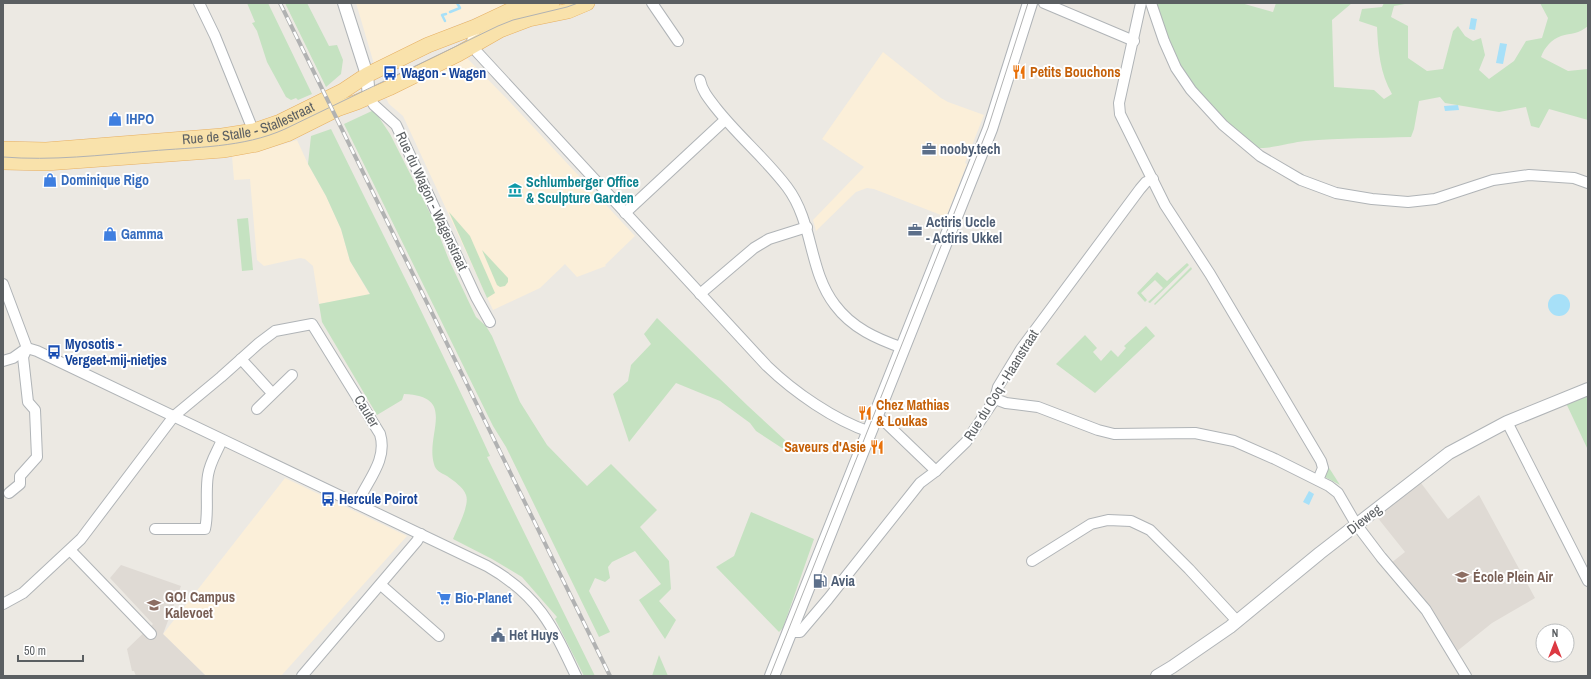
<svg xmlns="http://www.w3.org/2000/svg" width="1591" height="679" viewBox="0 0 1591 679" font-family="'Archivo Narrow',sans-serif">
  <rect width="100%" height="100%" fill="#ece9e3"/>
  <g fill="#fbefd9">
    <path d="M356,3H514L454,26L374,64Z"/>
    <path d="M883,52L941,98L948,102L984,115L965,163L967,164L946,217L874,189L867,188L856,192L816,231L813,220L864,167L822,139Z"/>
    <path d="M465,56L507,99L635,236L605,265L606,266L577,277L565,264L540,288L493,310L403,116L389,104L386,98L430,76Z"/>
    <path d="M297,140L308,164L326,196L341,229L350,261L370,295L319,304L313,266L305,259L300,258L264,266L257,260L250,179L234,180L232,156L264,150Z"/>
    <path d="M285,478L407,536L281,676H206L163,634Z"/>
  </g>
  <g fill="#dfdad4">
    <path d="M1421,483L1448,519L1479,495L1535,598L1492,623L1456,652L1391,563L1405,552L1377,517Z"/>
    <path d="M121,565L181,586L163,634L206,676H136L134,671H132L127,649L153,624L110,578Z"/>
  </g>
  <g fill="#c5e2c1">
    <path d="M247,3H268L312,94L298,100L296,98L291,100L286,97L267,62L257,31L252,23L255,22Z"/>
    <path d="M285,3H307L329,46L337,45L343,60L341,74L326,87Z"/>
    <path d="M1156,3H1241L1273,12L1276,3H1352L1332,20L1334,87L1374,90L1384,99L1392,94C1380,73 1378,50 1377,27L1359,21L1362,9L1382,7L1384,3H1410L1394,6L1391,17L1408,26V58L1427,71L1443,69L1453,31L1458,26L1465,36L1473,41L1481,38L1485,55L1479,70L1489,79L1514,61L1526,41L1542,38L1548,18L1540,3H1588V26C1579,34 1571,33 1561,36C1552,39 1544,48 1541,57L1568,71L1588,69V120L1549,109L1539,128L1531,126L1526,107L1499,112L1445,103L1440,97L1419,101L1414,129L1411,137C1376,138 1340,138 1305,141C1293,142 1270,149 1259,148C1241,146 1187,81 1178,63C1167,45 1162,23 1156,3Z"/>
    <path d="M374,110L390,134L432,217L449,260L476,317L486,326L492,336L520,402L547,445L587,486L611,464L657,510L640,527L669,561L671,589L659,601L676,620L665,639L639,600L661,584L635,551L612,562L608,567L610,578L605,582L595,578L589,591L610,632L599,637L506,447L493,426L344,124Z"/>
    <path d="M331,129C384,238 440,345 490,456L487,457L595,676H584L555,619L557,617L522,577L492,559L453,539C457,529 470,505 466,495C463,487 454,481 447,476C441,473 435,470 434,464C425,434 458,396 404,394L402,400L377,415L322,322L319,304L370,294L350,261L341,229L326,196L308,164L311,136Z"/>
    <path d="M449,212L470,236L495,293L487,298Z"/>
    <path d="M248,218L253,270L242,271L237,219Z"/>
    <path d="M482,250L508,278V282L505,286L500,287L497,285Z"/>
    <path d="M1187,263L1189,265L1150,303L1148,302L1163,288L1155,280L1141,293L1147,300L1145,302L1137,293L1157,272L1167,281Z"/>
    <path d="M1191,267L1192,269L1155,305L1154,304Z"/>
    <path d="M657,318L748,406L786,441L800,451L788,452L756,431L750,423L720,401L676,383L629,442L613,394L628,381L631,365L651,344L644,334Z"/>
    <path d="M1146,326L1155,336L1095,393L1056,364L1085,335L1097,348L1093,352L1101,361L1111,350L1118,357L1126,348L1124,346Z"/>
    <path d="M1588,396V450L1566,403Z"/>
    <path d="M1326,463L1340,485L1325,477Z"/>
    <path d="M751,512L814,539L783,628L779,632L716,567L734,556Z"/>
    <path d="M659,655L668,676H652Z"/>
  </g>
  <g fill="#a7e0f8">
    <path d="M1471,18L1477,19L1475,30L1469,29Z"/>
    <path d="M1500,43L1507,44L1503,64L1496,63Z"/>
    <path d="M1458,105L1459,110L1445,111L1444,106Z"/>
    <circle cx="1559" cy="305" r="11"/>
    <path d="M1309,491L1314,494L1309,505L1303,502Z"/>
  </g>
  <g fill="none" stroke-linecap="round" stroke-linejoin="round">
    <g stroke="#a7e0f8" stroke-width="2.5">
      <path d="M450,12L460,8L457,3"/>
      <path d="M445,21L442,15L446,14"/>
    </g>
    <defs>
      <g id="minor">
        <path d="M199,3L215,36L255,135"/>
        <path d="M652,3L678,41"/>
        <path d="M1044,3L1134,41"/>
        <path d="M1141,3L1119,103L1120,114L1165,205L1210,274L1321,461L1323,468L1318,480"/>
        <path d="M1151,3L1164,41L1176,68L1191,90L1223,125L1260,156L1301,180L1336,193L1372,199L1408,202L1435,199L1493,180L1529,175L1574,178L1588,183"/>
        <path d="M475,27L472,42L477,52L767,366C794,392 834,420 870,432"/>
        <path d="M700,80C702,91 709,99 716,108C738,136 766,159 787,187C814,223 808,270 835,305C852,328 877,339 903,348"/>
        <path d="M369,97L374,105L396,125L476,297L490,322"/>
        <path d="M625,213L725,120"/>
        <path d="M3,284L27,348L23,357L28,402L35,410L37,457L20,476V484L9,493"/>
        <path d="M700,294L754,248L769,239L807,227"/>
        <path d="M241,359L272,393"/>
        <path d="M3,361L13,358L27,348L37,351L487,566C538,595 552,625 576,676"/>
        <path d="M995,399L1006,403L1038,407L1098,430L1114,434L1195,433L1234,441L1275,459L1329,486L1338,493L1356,524L1381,557L1426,610L1466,676"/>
        <path d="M257,409L292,375"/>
        <path d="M876,417L886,423L936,471"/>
        <path d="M1507,422L1588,581"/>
        <path d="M155,529H205C209,512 205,493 208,475C210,462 217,452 222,440"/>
        <path d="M70,550L151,634"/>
        <path d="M1032,561L1091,524L1108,520L1131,521L1150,530L1189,569L1237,621"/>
        <path d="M381,585L439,636"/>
        <path d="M3,604L23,593L81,539L174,416L221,377L259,343L275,331L312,324L380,434C388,460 367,481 357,504"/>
        <path d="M789,632H800L828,599L920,483L936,471L966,442L995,399L998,387L1021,349L1140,189L1146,182L1153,179"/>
        <path d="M302,676L417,541L421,534"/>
      </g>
      <g id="tertiary">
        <path d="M344,3L367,75L369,97"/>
        <path d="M1157,676L1172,667L1230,627L1320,553L1449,453L1507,422L1588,389"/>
      </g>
      <path id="secondary" d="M772,676L990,129L1030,3"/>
      <g id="primary">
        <path id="s1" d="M3,149L46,150L222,136L254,131L280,122L343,91L367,75L428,45L475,27L509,11L552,3"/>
        <path d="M3,162L46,163L223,150L257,144L287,134L337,109L357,102L389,88L458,54L500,30L529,19L568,11L587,3"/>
      </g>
    </defs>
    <use href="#minor" stroke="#b0b4b7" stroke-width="12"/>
    <use href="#tertiary" stroke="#b0b4b7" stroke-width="14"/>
    <use href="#secondary" stroke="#afb3b7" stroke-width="16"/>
    <use href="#primary" stroke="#e6af62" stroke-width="16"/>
    <use href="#minor" stroke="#fff" stroke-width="10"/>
    <use href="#tertiary" stroke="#fff" stroke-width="12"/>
    <use href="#secondary" stroke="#fff" stroke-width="14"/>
    <use href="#primary" stroke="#f9e2ab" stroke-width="15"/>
    <g stroke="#b1b2b2" stroke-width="1">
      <path d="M3,157C52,161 101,155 150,151C195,147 243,148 285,129L498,26L513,20L567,7L578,3"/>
      <path d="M770,676L988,128L1028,3"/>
    </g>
    <defs>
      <path id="rail" d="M280,3L610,676"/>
    </defs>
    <use href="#rail" stroke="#b1b2b2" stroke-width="4"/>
    <use href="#rail" stroke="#fff" stroke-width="2.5" stroke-dasharray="8" stroke-linecap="butt"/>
  </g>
  <defs>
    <symbol id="restaurant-bare" viewBox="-9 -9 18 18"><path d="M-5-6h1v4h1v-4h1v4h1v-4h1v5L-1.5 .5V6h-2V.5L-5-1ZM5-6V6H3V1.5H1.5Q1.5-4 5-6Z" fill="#e8710a" stroke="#fff" stroke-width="2.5" paint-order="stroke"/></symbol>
    <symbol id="bus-bare" viewBox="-9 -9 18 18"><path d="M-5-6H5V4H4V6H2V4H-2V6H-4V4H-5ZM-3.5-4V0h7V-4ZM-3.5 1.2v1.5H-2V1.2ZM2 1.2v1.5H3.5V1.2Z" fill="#1a4fb4" stroke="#fff" stroke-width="2.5" paint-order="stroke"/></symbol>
    <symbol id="shop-bare" viewBox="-9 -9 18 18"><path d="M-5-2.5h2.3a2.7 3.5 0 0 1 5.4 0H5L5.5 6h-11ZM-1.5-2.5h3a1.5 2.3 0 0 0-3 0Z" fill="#3f7fe0" stroke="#fff" stroke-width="2.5" paint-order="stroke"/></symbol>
    <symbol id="office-bare" viewBox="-9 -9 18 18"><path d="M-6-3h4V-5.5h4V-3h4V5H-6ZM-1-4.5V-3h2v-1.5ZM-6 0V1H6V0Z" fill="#5c6f8a" stroke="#fff" stroke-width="2.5" paint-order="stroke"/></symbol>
    <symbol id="museum-bare" viewBox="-9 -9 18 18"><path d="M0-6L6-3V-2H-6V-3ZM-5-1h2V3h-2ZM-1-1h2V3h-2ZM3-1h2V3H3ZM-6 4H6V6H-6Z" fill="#0f9aa8" stroke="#fff" stroke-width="2.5" paint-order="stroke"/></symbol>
    <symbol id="school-bare" viewBox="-9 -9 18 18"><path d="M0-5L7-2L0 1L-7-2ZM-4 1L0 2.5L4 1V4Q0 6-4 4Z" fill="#8d6e63" stroke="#fff" stroke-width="2.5" paint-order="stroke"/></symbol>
    <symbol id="fuel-bare" viewBox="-9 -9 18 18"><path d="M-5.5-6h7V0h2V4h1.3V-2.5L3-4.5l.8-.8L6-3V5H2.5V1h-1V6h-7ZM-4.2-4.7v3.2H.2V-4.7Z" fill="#5c6f8a" stroke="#fff" stroke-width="2.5" paint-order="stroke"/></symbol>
    <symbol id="supermarket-bare" viewBox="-9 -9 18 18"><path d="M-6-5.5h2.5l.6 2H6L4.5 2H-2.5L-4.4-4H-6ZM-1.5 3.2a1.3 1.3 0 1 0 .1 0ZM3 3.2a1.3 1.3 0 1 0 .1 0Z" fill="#3f7fe0" stroke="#fff" stroke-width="2.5" paint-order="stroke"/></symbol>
    <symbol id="civic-bare" viewBox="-9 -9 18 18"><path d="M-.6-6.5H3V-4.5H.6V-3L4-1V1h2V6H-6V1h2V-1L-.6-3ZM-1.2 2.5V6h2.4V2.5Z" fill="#5c6f8a" stroke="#fff" stroke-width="2.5" paint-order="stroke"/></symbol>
  </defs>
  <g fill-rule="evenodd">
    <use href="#restaurant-bare" x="1009" y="62" width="20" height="20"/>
    <use href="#bus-bare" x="380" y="63" width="20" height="20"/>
    <use href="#shop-bare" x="105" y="109" width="20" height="20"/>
    <use href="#office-bare" x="919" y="139" width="20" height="20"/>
    <use href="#shop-bare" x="40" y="170" width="20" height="20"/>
    <use href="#museum-bare" x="505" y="180" width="20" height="20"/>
    <use href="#office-bare" x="905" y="220" width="20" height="20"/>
    <use href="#shop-bare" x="100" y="224" width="20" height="20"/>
    <use href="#bus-bare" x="44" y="342" width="20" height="20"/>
    <use href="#restaurant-bare" x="855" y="403" width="20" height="20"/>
    <use href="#restaurant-bare" x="867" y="437" width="20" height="20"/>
    <use href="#bus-bare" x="318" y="489" width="20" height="20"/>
    <use href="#school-bare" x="1452" y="567" width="20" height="20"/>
    <use href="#fuel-bare" x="810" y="571" width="20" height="20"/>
    <use href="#supermarket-bare" x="434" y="588" width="20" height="20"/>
    <use href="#school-bare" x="144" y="595" width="20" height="20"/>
    <use href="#civic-bare" x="488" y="625" width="20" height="20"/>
  </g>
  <g text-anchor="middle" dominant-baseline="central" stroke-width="4" stroke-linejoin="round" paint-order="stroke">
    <g font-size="14" font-weight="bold" fill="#c56008" stroke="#fff" text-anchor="start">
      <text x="1030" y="72">Petits Bouchons</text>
      <text x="876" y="405">Chez Mathias<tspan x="876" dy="16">&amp; Loukas</tspan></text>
      <text x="866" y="447" text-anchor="end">Saveurs d'Asie</text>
    </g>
    <g font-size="14" font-weight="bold" fill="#164399" stroke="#fff" text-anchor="start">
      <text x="401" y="73">Wagon - Wagen</text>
      <text x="65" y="344">Myosotis -<tspan x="65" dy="16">Vergeet-mij-nietjes</tspan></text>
      <text x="339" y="499">Hercule Poirot</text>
    </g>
    <g font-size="14" font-weight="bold" fill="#366cbe" stroke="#fff" text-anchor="start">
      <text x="126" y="119">IHPO</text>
      <text x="61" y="180">Dominique Rigo</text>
      <text x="121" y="234">Gamma</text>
      <text x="455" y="598">Bio-Planet</text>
    </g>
    <g font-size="14" fill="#5b5f62" stroke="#fff">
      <text stroke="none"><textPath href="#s1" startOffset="248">Rue de Stalle - Stallestraat</textPath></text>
      <text transform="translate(432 201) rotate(65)">Rue du Wagon - Wagenstraat</text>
      <text transform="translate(1001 385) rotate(-58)">Rue du Coq - Haanstraat</text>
      <text transform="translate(367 411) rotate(59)">Cauter</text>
      <text transform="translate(1364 519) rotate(-38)">Dieweg</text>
    </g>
    <g font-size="14" font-weight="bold" fill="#4e5e75" stroke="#fff" text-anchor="start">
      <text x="940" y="149">nooby.tech</text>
      <text x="926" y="222">Actiris Uccle<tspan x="926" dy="16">- Actiris Ukkel</tspan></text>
      <text x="831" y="581">Avia</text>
      <text x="509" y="635">Het Huys</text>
    </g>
    <g font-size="14" font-weight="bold" fill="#0d838f" stroke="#fff" text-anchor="start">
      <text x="526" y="182">Schlumberger Office<tspan x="526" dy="16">&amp; Sculpture Garden</tspan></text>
    </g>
    <g font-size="14" font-weight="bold" fill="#785e54" stroke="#fff" text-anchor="start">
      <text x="1473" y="577">École Plein Air</text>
      <text x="165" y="597">GO! Campus<tspan x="165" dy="16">Kalevoet</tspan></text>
    </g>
  </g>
  <rect width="1591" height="679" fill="none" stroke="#5b5f62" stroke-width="8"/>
  <g transform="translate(1555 643)"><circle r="19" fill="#ffffff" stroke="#bdbfc0"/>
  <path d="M0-3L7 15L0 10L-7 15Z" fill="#dc3942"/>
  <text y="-6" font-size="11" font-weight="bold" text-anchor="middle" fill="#5b5f62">N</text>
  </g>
  <path d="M18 655v6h65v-6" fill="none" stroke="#5b5f62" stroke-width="2"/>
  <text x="24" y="655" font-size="12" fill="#5b5f62" stroke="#ffffff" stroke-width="3" paint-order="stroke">50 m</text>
</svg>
